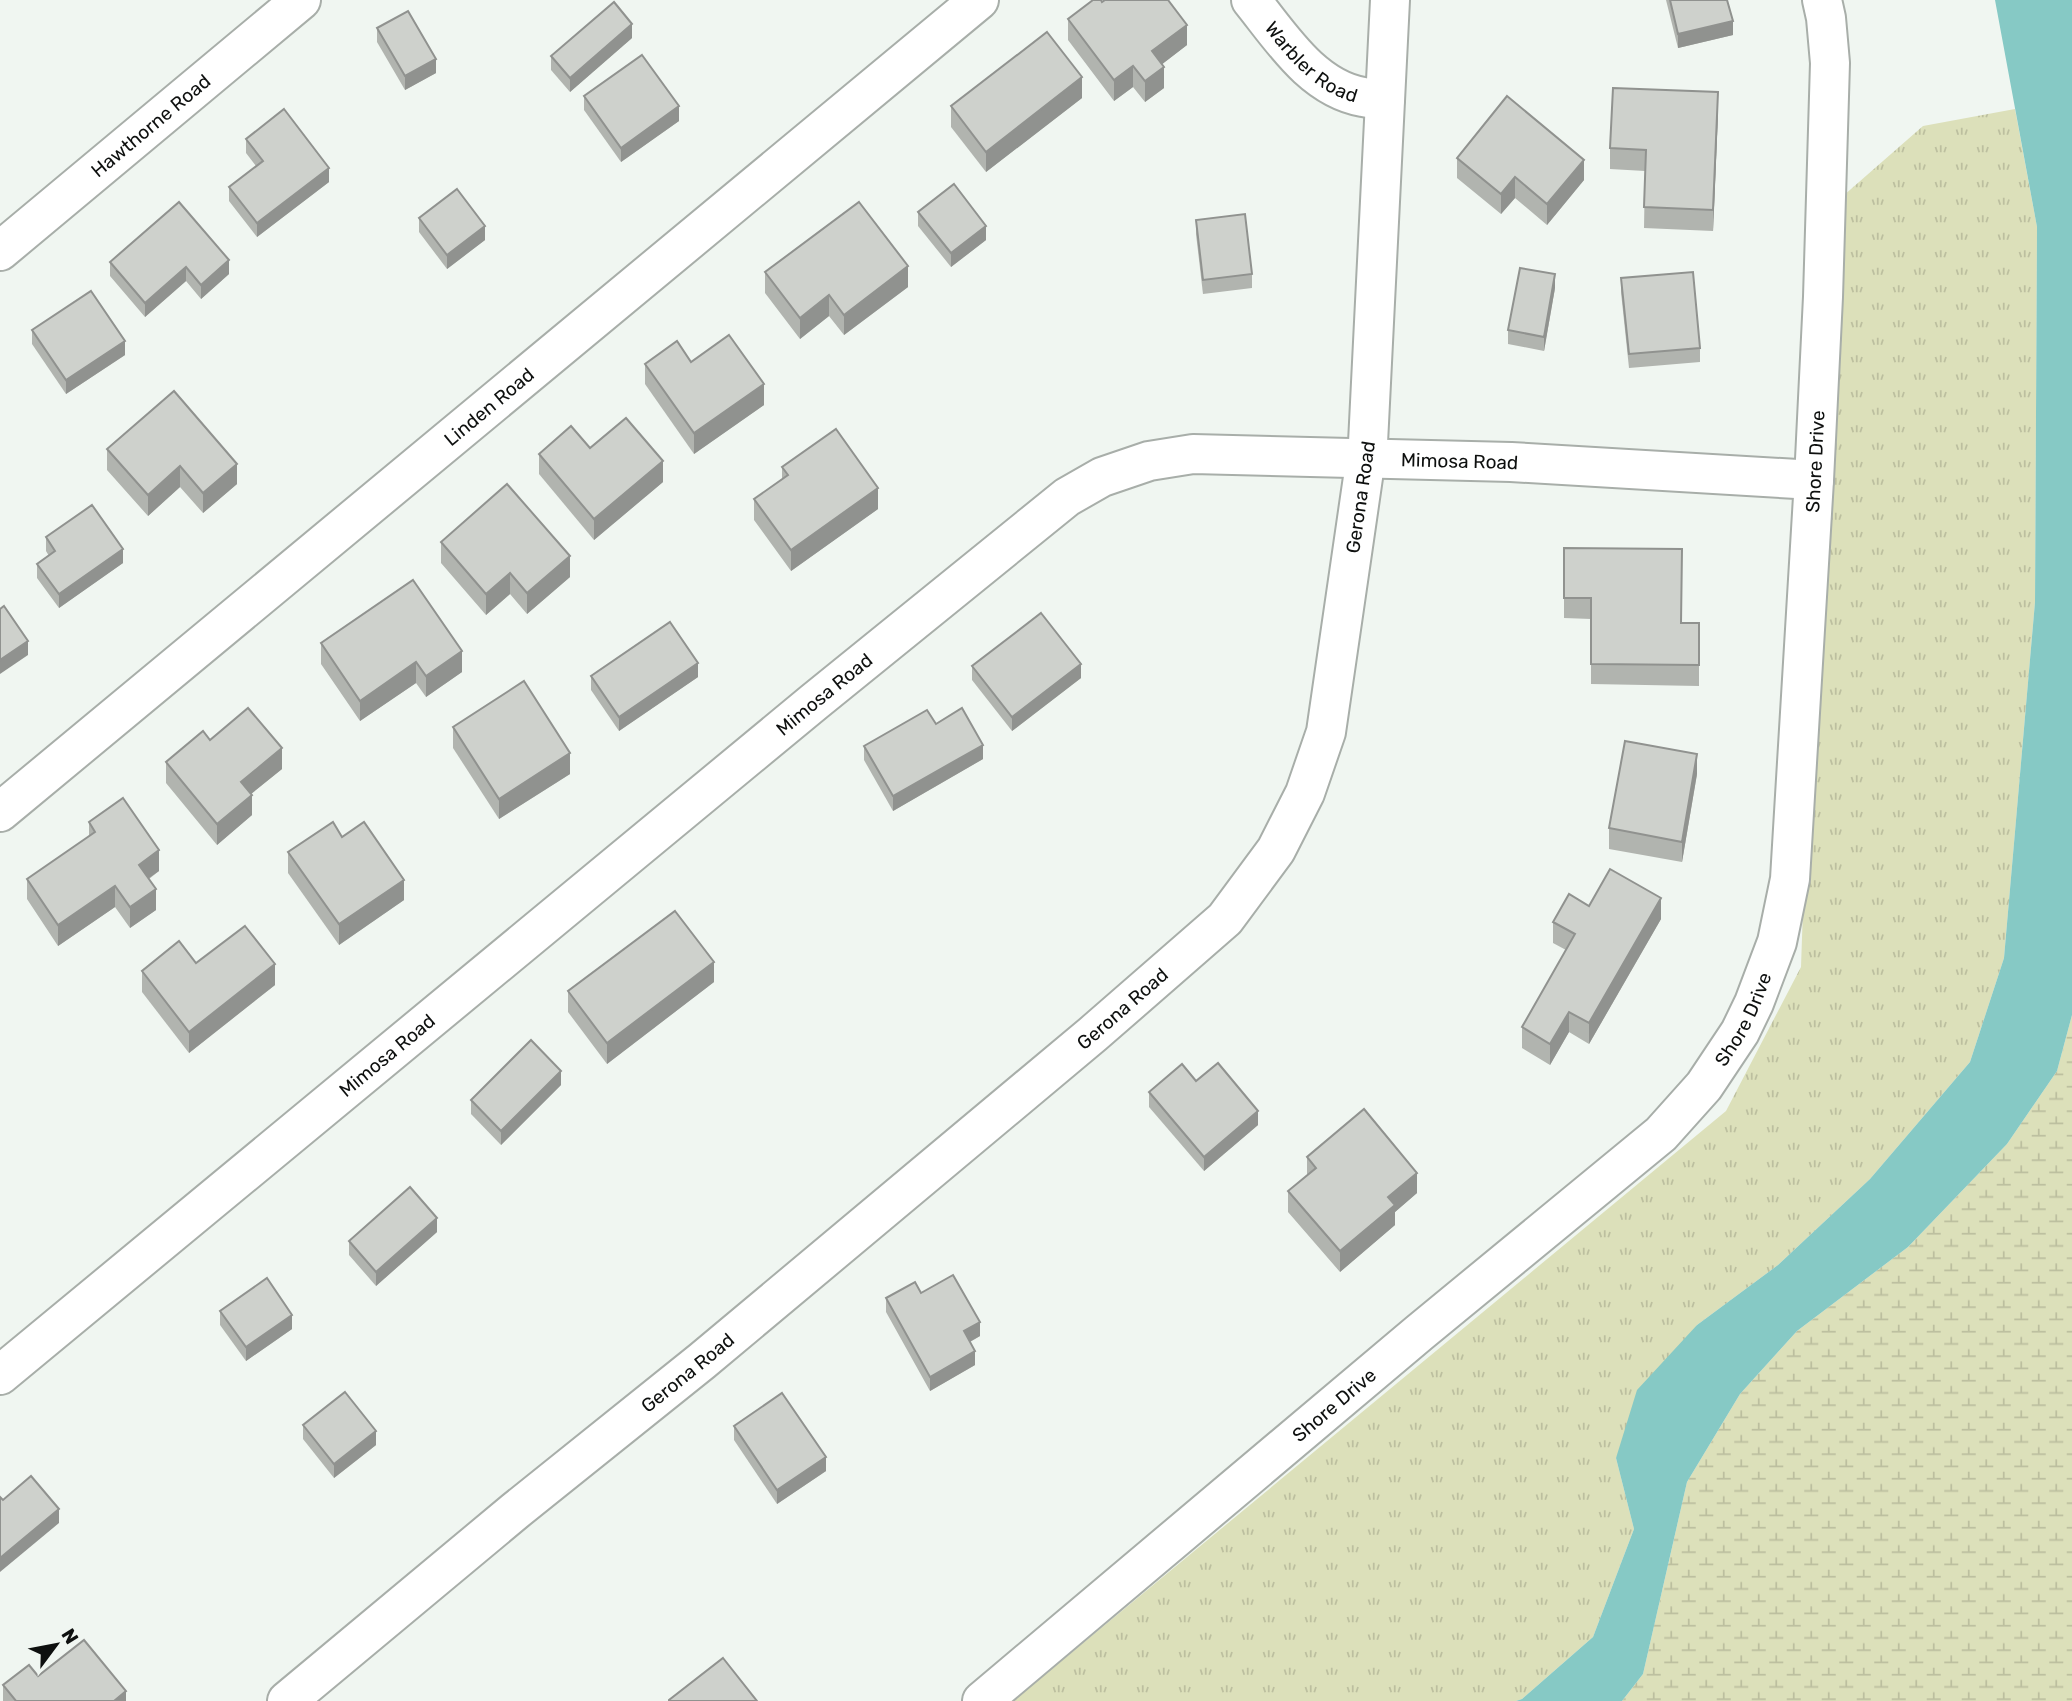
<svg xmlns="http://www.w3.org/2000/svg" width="2072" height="1701" viewBox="0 0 2072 1701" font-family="Rubik,sans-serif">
  <defs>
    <pattern id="grass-tufts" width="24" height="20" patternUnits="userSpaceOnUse" patternTransform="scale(1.75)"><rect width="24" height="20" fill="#dce0ba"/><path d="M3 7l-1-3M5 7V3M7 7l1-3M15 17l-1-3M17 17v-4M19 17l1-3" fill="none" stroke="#bcbf9f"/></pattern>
    <pattern id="wetland-marsh" width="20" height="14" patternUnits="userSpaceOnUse" patternTransform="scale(1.75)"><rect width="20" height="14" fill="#dce0ba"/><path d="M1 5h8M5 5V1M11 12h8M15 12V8" fill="none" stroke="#bcbf9f"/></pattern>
  </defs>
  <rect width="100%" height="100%" fill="#f0f6f1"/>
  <path fill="url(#grass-tufts)" d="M2015,109L2037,227L2035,602L2004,958L1970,1062L1870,1179L1778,1265L1697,1325L1616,1458L1634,1529L1593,1637L1522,1699L1516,1701H1013L1726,1111L1801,967L1827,210L1923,126Z"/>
  <path fill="url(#wetland-marsh)" d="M2072,1015V1701H1622L1643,1674L1687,1482L1740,1394L1797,1331L1908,1247L2007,1144L2057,1071Z"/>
  <path fill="#86c9c5" d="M1995,0H2072V1015L2057,1071L2007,1144L1908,1247L1797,1331L1740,1394L1687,1482L1643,1674L1622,1701H1516L1522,1699L1593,1637L1634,1529L1616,1458L1637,1390L1697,1325L1778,1265L1870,1179L1970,1062L2004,958L2035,602L2037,227Z"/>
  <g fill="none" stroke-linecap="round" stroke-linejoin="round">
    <defs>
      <g id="minor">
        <path id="s1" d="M1251,0C1281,37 1312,88 1363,97C1370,99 1378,98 1385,99"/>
        <path id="s2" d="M0,251L301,0"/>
        <path id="s3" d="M0,812L979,0"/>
        <path id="s4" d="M0,1375L814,702L1067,497L1102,477L1149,461L1193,454L1511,462L1814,480"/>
        <path id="s5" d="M287,1701L515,1511L702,1361L1093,1034L1225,919L1276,850L1305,793L1326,732L1368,443L1390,0"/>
        <path id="s6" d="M982,1701L1419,1333L1661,1134L1704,1086L1740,1032L1754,1003L1777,942L1790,879L1814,480L1823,297L1830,63L1826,18L1822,0"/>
      </g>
    </defs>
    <use href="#minor" stroke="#a8aea9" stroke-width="42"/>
    <use href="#minor" stroke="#fff" stroke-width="38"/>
  </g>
  <g fill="#b1b4af">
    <path d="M1666,0H1727L1733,35L1678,48Z"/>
    <path d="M1102,2L1187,45L1162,64L1164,88L1145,102L1133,87L1114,101L1068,40V19Z"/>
    <path d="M377,28L436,73L405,90L377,42Z"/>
    <path d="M632,38L570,92L551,70V56Z"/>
    <path d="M584,96L679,121L621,162L584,110Z"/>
    <path d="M1082,98L986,172L951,127V106Z"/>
    <path d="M1718,113L1713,231L1644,228L1645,171L1610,169V148Z"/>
    <path d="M246,139L329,182L257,237L229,201V187L256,166L246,153Z"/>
    <path d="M1457,158L1584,180L1547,225L1515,198L1501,214L1457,178Z"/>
    <path d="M179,202L229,274L201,299L186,281L145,317L110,276V262Z"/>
    <path d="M918,212L986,240L951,267L918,226Z"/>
    <path d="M419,218L485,240L447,269L419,232Z"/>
    <path d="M1196,220L1252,274V288L1203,294L1196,234Z"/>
    <path d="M765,272L908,287L844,335L829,316L800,339L765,293Z"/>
    <path d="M1621,278L1700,348V362L1629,368L1621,292Z"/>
    <path d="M1555,288L1544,351L1508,344V330Z"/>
    <path d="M32,330L125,355L66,394L32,344Z"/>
    <path d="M691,362L764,405L694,454L645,384V364Z"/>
    <path d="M174,391L237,484L203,513L180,487L148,516L107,470V449Z"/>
    <path d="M590,448L663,482L594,540L539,474V454Z"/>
    <path d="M782,467L878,509L791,571L754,520V499L782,479Z"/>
    <path d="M46,537L123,563L59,608L37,578V564L49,556L46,551Z"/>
    <path d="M441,542L570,577L527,614L510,594L486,615L441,563Z"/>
    <path d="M1564,548L1681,623H1699V686L1591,684V619L1564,618Z"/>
    <path d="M321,643L462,672L426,697L416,683L360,721L321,664Z"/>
    <path d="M972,666L1081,678L1012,731L972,680Z"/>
    <path d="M591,676L698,677L619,731L591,690Z"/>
    <path d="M936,724L983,759L893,811L864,760V746Z"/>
    <path d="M453,727L570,774L499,819L453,748Z"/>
    <path d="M210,740L282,769L251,794L252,815L217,845L166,783V762Z"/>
    <path d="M1697,774L1682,862L1609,849V828Z"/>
    <path d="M89,822L159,871L149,879L156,910L130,928L115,907L58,946L27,899V879L89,837Z"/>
    <path d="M342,837L404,900L339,945L288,873V852Z"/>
    <path d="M1589,906L1661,919L1589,1044L1569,1032L1550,1065L1522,1048V1027L1566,950L1553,943V922Z"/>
    <path d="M196,963L275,985L189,1053L142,992V971Z"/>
    <path d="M714,982L607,1064L568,1012V991Z"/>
    <path d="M561,1085L501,1145L471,1114V1100Z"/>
    <path d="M1149,1092L1258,1125L1204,1171L1149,1107Z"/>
    <path d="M1307,1157L1417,1193L1395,1212V1225L1340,1272L1288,1212V1191L1307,1176Z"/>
    <path d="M437,1232L376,1286L349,1255V1241Z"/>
    <path d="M921,1293L980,1336L970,1342L975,1365L930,1391L886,1312V1298Z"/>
    <path d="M220,1311L292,1329L246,1361L220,1325Z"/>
    <path d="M303,1425L376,1445L334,1478L303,1439Z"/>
    <path d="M734,1426L826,1471L777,1504L734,1440Z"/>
    <path d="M38,1676L126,1701H3V1685Z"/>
  </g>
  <g fill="#90928f">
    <path d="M1733,21V35L1678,48V34Z"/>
    <path d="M632,24V38L570,92V78Z"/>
    <path d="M1187,25V45L1152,72V51Z"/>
    <path d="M436,59V73L405,90V76Z"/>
    <path d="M1133,66V87L1114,101V80Z"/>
    <path d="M1164,67V88L1145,102V81Z"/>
    <path d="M1082,77V98L986,172V152Z"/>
    <path d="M1718,92V113L1713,231V210Z"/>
    <path d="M679,106V121L621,162V148Z"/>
    <path d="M1584,160V180L1547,225V204Z"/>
    <path d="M329,168V182L257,237V223Z"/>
    <path d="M1515,177V198L1501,214V194Z"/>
    <path d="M485,226V240L447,269V255Z"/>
    <path d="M986,226V240L951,267V253Z"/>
    <path d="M229,260V274L201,299V285Z"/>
    <path d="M908,266V287L844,335V315Z"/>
    <path d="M186,267V281L145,317V303Z"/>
    <path d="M1555,274V288L1544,351V337Z"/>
    <path d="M829,295V316L800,339V318Z"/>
    <path d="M125,341V355L66,394V380Z"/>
    <path d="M764,384V405L694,454V433Z"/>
    <path d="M663,461V482L594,540V519Z"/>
    <path d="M237,464V484L203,513V493Z"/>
    <path d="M180,466V487L148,516V495Z"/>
    <path d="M878,488V509L791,571V550Z"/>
    <path d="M123,549V563L59,608V594Z"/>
    <path d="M570,556V577L527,614V593Z"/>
    <path d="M510,573V594L486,615V594Z"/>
    <path d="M28,641V655L0,674V660Z"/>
    <path d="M462,651V672L426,697V676Z"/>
    <path d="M416,662V683L360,721V701Z"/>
    <path d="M698,663V677L619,731V717Z"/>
    <path d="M1081,664V678L1012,731V717Z"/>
    <path d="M983,745V759L893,811V796Z"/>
    <path d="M282,748V769L241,802V782Z"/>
    <path d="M570,753V774L499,819V799Z"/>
    <path d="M1697,754V774L1682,862V842Z"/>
    <path d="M252,795V815L217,845V824Z"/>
    <path d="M159,850V871L139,885V865Z"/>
    <path d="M404,880V900L339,945V924Z"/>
    <path d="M115,886V907L58,946V925Z"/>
    <path d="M156,889V910L130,928V907Z"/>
    <path d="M1661,898V919L1589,1044V1023Z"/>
    <path d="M714,962V982L607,1064V1043Z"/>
    <path d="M275,964V985L189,1053V1032Z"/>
    <path d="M1569,1012V1032L1550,1065V1044Z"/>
    <path d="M561,1071V1085L501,1145V1131Z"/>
    <path d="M1258,1111V1125L1204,1171V1157Z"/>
    <path d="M1417,1173V1193L1395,1212V1225L1340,1272V1251L1388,1197Z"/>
    <path d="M437,1218V1232L376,1286V1272Z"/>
    <path d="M292,1315V1329L246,1361V1347Z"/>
    <path d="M980,1322V1336L964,1345V1331Z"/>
    <path d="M975,1351V1365L930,1391V1377Z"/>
    <path d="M376,1431V1445L334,1478V1464Z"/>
    <path d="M826,1457V1471L777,1504V1490Z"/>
    <path d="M59,1509V1523L0,1572V1558Z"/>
    <path d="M126,1691V1701H114Z"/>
  </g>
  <g fill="#ced1cc" stroke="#90928f" stroke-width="2">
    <path d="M1093,0H1101L1102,2L1105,0H1168L1187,25L1152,51L1164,67L1145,81L1133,66L1114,80L1068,19Z"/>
    <path d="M1670,0H1727L1733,21L1678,34Z"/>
    <path d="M614,2L632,24L570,78L551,56Z"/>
    <path d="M408,11L436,59L405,76L377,28Z"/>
    <path d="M1047,32L1082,77L986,152L951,106Z"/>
    <path d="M642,55L679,106L621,148L584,96Z"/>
    <path d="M1613,88L1718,92L1713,210L1644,207L1646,150L1610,148Z"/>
    <path d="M1507,96L1584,160L1547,204L1515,177L1501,194L1457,158Z"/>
    <path d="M284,109L329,168L257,223L229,187L263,161L246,139Z"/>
    <path d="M954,184L986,226L951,253L918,212Z"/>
    <path d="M457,189L485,226L447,255L419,218Z"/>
    <path d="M179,202L229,260L201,285L186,267L145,303L110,262Z"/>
    <path d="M859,202L908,266L844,315L829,295L800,318L765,272Z"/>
    <path d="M1245,214L1252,274L1203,280L1196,220Z"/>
    <path d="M1520,268L1555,274L1544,337L1508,330Z"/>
    <path d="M1693,272L1700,348L1629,354L1621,278Z"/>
    <path d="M91,291L125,341L66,380L32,330Z"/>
    <path d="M729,335L764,384L694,433L645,364L677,341L691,362Z"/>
    <path d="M174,391L237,464L203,493L180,466L148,495L107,449Z"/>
    <path d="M626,418L663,461L594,519L539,454L571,426L590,448Z"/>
    <path d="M836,429L878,488L791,550L754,499L788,475L782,467Z"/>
    <path d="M507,484L570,556L527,593L510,573L486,594L441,542Z"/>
    <path d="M92,505L123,549L59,594L37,564L55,551L46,537Z"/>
    <path d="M1564,548L1682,549L1681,623H1699V665L1591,664V598H1564Z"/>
    <path d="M413,580L462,651L426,676L416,662L360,701L321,643Z"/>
    <path d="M4,606L28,641L0,660V609Z"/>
    <path d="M1041,613L1081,664L1012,717L972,666Z"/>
    <path d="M670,622L698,663L619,717L591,676Z"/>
    <path d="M524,681L570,753L499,799L453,727Z"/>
    <path d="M248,708L282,748L241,782L252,795L217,824L166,762L203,731L210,740Z"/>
    <path d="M962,708L983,745L893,796L864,746L927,710L936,724Z"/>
    <path d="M1625,741L1697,754L1682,842L1609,828Z"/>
    <path d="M123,798L159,850L139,865L156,889L130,907L115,886L58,925L27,879L95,832L89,822Z"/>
    <path d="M333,822L342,837L364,822L404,880L339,924L288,852Z"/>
    <path d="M1610,869L1661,898L1589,1023L1569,1012L1550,1044L1522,1027L1575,934L1553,922L1569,894L1589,906Z"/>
    <path d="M675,911L714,962L607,1043L568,991Z"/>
    <path d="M245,926L275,964L189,1032L142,971L179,941L196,963Z"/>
    <path d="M531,1040L561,1071L501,1131L471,1100Z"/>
    <path d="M1218,1063L1258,1111L1204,1157L1149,1092L1182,1064L1196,1081Z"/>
    <path d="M1364,1109L1417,1173L1388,1197L1395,1205L1340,1251L1288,1191L1316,1168L1307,1157Z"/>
    <path d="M410,1187L437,1218L376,1272L349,1241Z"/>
    <path d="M953,1275L980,1322L964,1331L975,1351L930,1377L886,1298L915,1282L921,1293Z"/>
    <path d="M267,1278L292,1315L246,1347L220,1311Z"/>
    <path d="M345,1392L376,1431L334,1464L303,1425Z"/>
    <path d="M782,1393L826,1457L777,1490L734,1426Z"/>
    <path d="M31,1476L59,1509L0,1558V1497L3,1500Z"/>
    <path d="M84,1640L126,1691L114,1701H16L3,1685L29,1665L38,1676Z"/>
    <path d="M723,1658L757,1701H669V1700Z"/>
  </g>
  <g text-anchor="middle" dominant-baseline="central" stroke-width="7" stroke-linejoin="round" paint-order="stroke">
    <g font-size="19" fill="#0e100f" stroke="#f0f6f1">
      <text stroke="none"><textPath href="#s1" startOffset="88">Warbler Road</textPath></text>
      <text stroke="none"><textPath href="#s2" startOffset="196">Hawthorne Road</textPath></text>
      <text stroke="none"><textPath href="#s3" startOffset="635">Linden Road</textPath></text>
      <text stroke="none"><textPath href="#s6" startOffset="1594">Shore Drive</textPath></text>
      <text stroke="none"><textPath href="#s4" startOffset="1783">Mimosa Road</textPath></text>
      <text stroke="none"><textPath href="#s5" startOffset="1673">Gerona Road</textPath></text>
      <text stroke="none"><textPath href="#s4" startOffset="1069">Mimosa Road</textPath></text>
      <text stroke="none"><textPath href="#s5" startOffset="1085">Gerona Road</textPath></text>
      <text stroke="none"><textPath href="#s6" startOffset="1027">Shore Drive</textPath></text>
      <text stroke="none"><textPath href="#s4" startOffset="502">Mimosa Road</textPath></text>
      <text stroke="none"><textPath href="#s5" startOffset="518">Gerona Road</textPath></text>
      <text stroke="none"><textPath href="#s6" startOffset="460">Shore Drive</textPath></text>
    </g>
  </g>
  <g transform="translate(56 1645) rotate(58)" stroke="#f0f6f1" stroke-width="5" paint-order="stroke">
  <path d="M0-5L12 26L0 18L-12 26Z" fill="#0e100f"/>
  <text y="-10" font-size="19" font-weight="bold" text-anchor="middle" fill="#0e100f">N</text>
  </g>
</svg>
